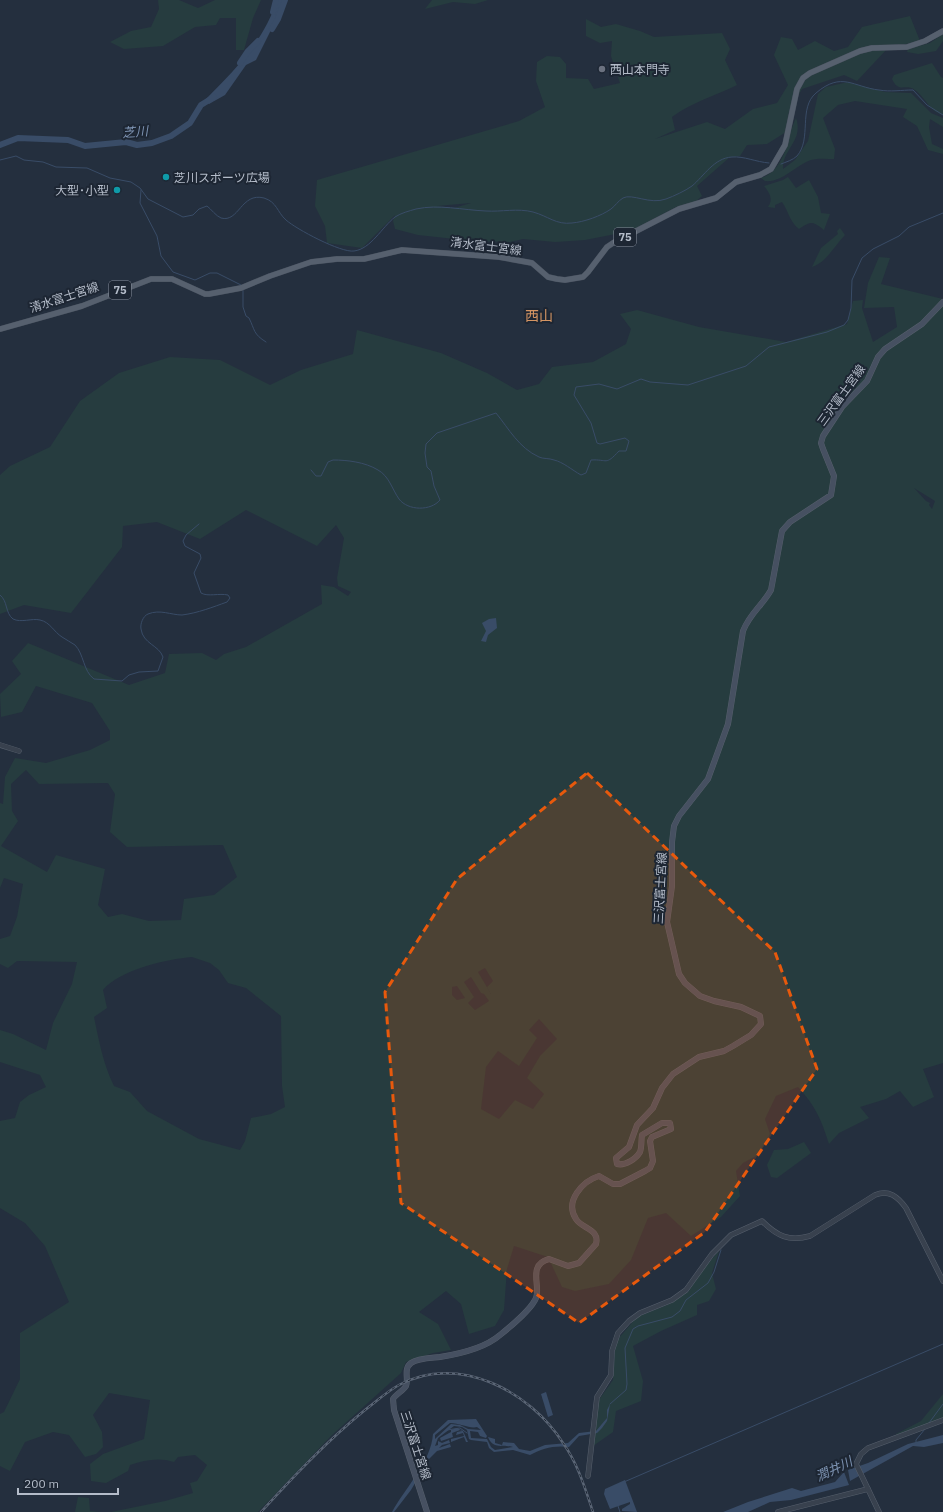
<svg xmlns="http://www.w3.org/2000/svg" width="943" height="1512" viewBox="0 0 943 1512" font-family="'IBM Plex Sans','Noto Sans JP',sans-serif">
  <rect width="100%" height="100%" fill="#242f3e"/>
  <g fill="#263c3f" fill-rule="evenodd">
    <path d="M158,0H179L198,8L215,0H261L253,18L244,50H236V18H220L216,25L195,27L163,46L124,49L110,42L131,31L151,27L159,9Z"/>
    <path d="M432,0H488L475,4L453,2L425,9Z"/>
    <path d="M910,16L920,41L888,48L857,81L844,75L802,89L789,112L786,132L767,144L747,145L740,156L730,157L697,186L702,196L695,202L676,207L631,231L585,240L555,242L523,239L510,242L473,241L418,235L395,229L393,221L395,215L362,248L327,243L325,226L315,206L317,180L519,121L545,107L536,81L537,62L547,56L560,57L566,64V78L588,79L594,89L620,83L611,56L612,41L600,43L586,36V19L601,27L616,24L640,31L654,37L722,33L730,49L725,60L737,85C715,96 692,102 672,117L675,130L655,139L707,122L725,129L753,109L777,103L788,85L774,55L781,37L792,39L798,50L815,41L834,51L848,47L862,27ZM471,203L454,208L437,206Z"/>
    <path d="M943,34V41L936,51L918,54L907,52L908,49L930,43Z"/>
    <path d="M932,63L941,77L943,78V115C929,111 926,98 915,90C905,83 899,94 892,79L894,75Z"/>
    <path d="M848,82L885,92L911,93L931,113L943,118V127L930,119L929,127L932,144L943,149V154L928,150L917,126L903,117L907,109L855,101L838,105L823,118L835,149L834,159C827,159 818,158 811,160C796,165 782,183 765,181L761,178C787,169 786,138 796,118C804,141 782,149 783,169L795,160L808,141L818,94L826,87Z"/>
    <path d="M788,177L796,188L809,180L818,197L821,213L830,214L824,230C812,221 812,221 799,229C789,221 789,212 782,202L775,205V208L768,207C774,199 769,192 764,186L783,180Z"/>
    <path d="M840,228L845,235C834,246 827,262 812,267L821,248L838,234L837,231Z"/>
    <path d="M879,257L890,258L881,284L943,299V1063L923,1069L934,1097L913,1107L900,1091L886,1099L860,1107L869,1118L839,1133L829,1144C821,1119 816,1107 798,1087L776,1096L765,1119L770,1134L758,1155L743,1163L736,1171L740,1196L721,1217L691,1236L666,1213L648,1218L631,1260L609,1284L575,1291L562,1287L548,1257L514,1246L507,1269L504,1310L495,1326L469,1334L461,1304L446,1291L419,1312L438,1324L451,1350L433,1353L406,1362L401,1373L331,1436L258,1512H111L165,1501L193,1493L190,1483L197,1481L207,1465L195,1455L178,1457L174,1462C159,1457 145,1460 130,1465L128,1471L106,1483L91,1481L90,1464L103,1454L144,1439L150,1400L109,1393L93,1415L102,1432L103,1447L96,1454L85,1457L69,1435L53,1432L25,1442L10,1471L0,1466V1414L4,1412L20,1379V1333L69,1302L45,1246L25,1223L0,1208V1121L15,1118L20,1102L29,1095L46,1087L40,1075L0,1062V1030L13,1034L46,1050L53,1023L72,984L77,962L17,961L8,968L0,964V939L10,936L17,917L23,884L4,878L0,888V803L3,804L5,777L15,758L46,763L90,750L110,740V731L92,703L36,686L22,712L1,717L0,694L21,674L12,661L28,643L129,685L165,673L169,654L202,653L216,660L224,654L246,647L322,604L321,585L334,587L348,596L351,592L338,586L337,578L344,538L336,525L317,546L246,510L200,539L157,522L123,526L122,547L71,613L24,605L0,614V475L10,466L50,447L80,401L119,373L170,357L220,360L270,385L301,370L353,354L357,330L441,353L487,373L517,390L539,384L552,367L593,362L626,344L631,329L620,314L637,310L699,327L786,342L847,324L853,301L863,300L862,308L873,342L897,327L894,307L864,308L868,283ZM914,488L935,501L932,509L929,505L930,503L926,501ZM26,770L39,784L108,783L115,794L110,832L127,847L223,845L237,877L214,895L184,899L181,920L149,921L122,914L108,917L98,905L105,869L56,855L47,872L1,846L18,821L12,811L11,784ZM192,957L210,963L219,970L228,983L246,988L281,1016L282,1086L285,1107L271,1114L251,1118L245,1141L240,1150L199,1139L147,1111L130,1092L114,1086C103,1064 99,1041 94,1017L107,1008L103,990C119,970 167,959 192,957ZM485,968L493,981L487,987L491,994L478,972ZM471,977L481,993L484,994L489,1001L475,1010L468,1003L474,997L464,982ZM457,986L465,998L457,1000L452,995V987ZM539,1019L557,1039L540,1056L527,1078L544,1094L533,1109L515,1100L499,1119L481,1109L486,1067L498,1051L519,1066L537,1038L529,1030Z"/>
    <path d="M804,1142L811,1153L777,1178L771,1177L767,1165L774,1150L788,1149Z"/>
    <path d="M719,1251L712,1273L716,1289L709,1301L697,1305V1315L661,1331L633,1346L643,1381L641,1401L616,1411L613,1432L593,1446L598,1401L613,1380L615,1350L618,1339L637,1317L667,1305L689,1291L700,1272Z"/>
    <path d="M943,1394V1419L896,1437V1434L921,1421Z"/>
    <path d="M78,1497L89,1498L90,1511L99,1512H75Z"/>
  </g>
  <g fill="#394c67" fill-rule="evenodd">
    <path d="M277,0H286L256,60L246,65L225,95L209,104L205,100C235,70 264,41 277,0Z"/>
    <path d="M496,618L497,628L488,635L486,642L481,641L486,631L482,623L489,619Z"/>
    <path d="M546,1392L553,1415L548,1417L541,1394Z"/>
    <path d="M610,1404L607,1421L602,1428L597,1433L579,1436L569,1447C555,1445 542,1448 530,1455L513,1450L494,1452L489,1448L487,1442L471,1440L469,1439L467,1430L462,1427L454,1426L438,1438L435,1446L438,1445V1441L442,1443L449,1440L450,1443L442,1445L439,1448L450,1444L451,1447L437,1451L429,1459L411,1490L394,1512H392C405,1488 431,1462 433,1434L448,1420L476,1419L487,1436L486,1438L480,1436L478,1432L470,1431L471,1438L487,1439L491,1447L495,1450L513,1447C503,1444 493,1450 488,1437L495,1439V1443L502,1445L503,1442L514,1443L519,1449L530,1451L545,1445L568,1443L579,1433L596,1431L607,1418V1410ZM450,1423C460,1423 470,1429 477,1427L481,1430L468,1429L460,1425L451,1424L435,1439V1435Z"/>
    <path d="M457,1428L463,1431L468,1442H466L464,1437L451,1442V1439L464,1436L463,1433L456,1435L457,1432L462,1431L460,1430L452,1433L453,1437L441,1441L440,1438L451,1432V1430Z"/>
    <path d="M943,1435V1443L924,1447L913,1446L850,1481L848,1470L868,1463L908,1444Z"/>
    <path d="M844,1472L849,1485L791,1500L770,1502L748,1512H723L748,1502L792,1488L801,1491L835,1482Z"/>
    <path d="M625,1480L637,1512L622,1511V1509L630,1504V1502L610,1509L604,1494L605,1489Z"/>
  </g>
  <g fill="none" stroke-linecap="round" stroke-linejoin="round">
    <g stroke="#394c67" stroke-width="1">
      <path d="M0,160L16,156L24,160L43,162L56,167L87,168L110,178L131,182L140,188L148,199L183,217L193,215L199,209L207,206C211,209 216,216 221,218C239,223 241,192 264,198C277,202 277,212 286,220C296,229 341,253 354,251C371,249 382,227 395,217C401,213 409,211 416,209C439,204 462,210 486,211C501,212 518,208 533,212C548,216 556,225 572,223C584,222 601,216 611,209C615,206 618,201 623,198C632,193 650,205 666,199C674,196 685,191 692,186C704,176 714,158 732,157C744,156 756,162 769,163"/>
      <path d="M781,164C786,162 793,160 797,156C812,139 798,108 816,93C842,71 853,87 879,90C890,92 902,90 913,90L927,105L943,115"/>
      <path d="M141,190L140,203L157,236L161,256L173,272L195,280L210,273H217L241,285"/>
      <path d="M243,290V307L246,316L249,318C255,330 253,334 266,342"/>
      <path d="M311,470L316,476H321L328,462L333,460C347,460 365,462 378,470C389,476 392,489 399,499C408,511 431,511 440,500L434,486L431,471L427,467L425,453L426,444L437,433L496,413C509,429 519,448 539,457C543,459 549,458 554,460C563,462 572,470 581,475L586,473L591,460C608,459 605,466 619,451H626L629,441L625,438L600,444L597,443L591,423L574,395L576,387L599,384L617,389L641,379L650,382L688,385L746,366L769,347L827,332L844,325L848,320L851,308L852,280L862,258L873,249L899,236L909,227L943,213"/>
      <path d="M0,595C8,601 5,613 13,619C21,623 32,618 40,620C50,622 54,632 62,637C66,640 71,642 75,645C84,654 83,671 94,679L122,681L129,675L139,672L158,671L163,657C159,645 143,644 141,629C140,624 143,616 148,614C160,609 171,615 182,615C198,613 213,607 227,602L230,598L228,595C219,593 208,597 201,593L194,573L201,558L200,554L185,546L183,541L186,535L199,524"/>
      <path d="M610,1404L626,1390L627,1384L625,1348L633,1329L638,1326L672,1317L680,1311L686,1300L708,1283L714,1272L721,1250"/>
      <path d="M929,1423L943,1404"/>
      <path d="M447,1430L460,1428L467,1433"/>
      <path d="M916,1443V1440L925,1429"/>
      <path d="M624,1482L943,1344"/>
      <path d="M618,1506L620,1512"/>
    </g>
    <g stroke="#394c67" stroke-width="6">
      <path d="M273,12L276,0"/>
      <path d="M272,29L278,19L285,0"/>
      <path d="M240,63L248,51L258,41"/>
      <path d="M0,145L18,138L68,140L85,146L126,142L137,145L152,143L171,136L190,123L201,105L214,97"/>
    </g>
    <defs>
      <g id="tertiary">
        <path d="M0,745L19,751"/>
        <path d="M588,1476L597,1397L611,1375L612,1351L618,1333L629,1321L640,1313L672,1300L686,1290L712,1254L731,1235L762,1221C777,1236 789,1242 810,1236L875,1195C889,1189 898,1197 906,1208L943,1281"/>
        <path d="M778,1512L868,1489"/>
        <path d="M879,1512L856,1464L861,1454L868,1448L943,1420"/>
      </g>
      <path id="secondary" d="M427,1512L394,1410L393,1399C396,1394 403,1391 406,1386C409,1379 403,1369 411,1363C418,1358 431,1358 440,1357C459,1354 485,1348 500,1335C510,1327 531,1310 536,1298C541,1286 527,1265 549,1259L568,1266L579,1263L596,1244C600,1229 582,1229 576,1219C564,1201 583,1181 599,1176L613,1184H620L645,1171L650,1168L653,1161L650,1141L652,1137L671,1129L670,1123H662L642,1135C641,1140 642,1147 640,1152C636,1159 625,1166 617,1164L616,1158L629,1147L637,1125L653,1108L662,1088L673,1074L699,1057L724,1051L733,1046L751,1035L761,1024L760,1016L741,1007L714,1001L700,996L685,983L679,974L667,922L672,886V842L674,826L679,816L708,779L728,724L743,631C750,613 762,606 771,590L782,531L790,522L831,495L834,476L823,449L821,443L823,436L842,407L867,381L878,357L885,349L922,324L943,302"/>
      <path id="primary" d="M0,329L82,306L151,279H172L205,294H209L241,288L270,276L311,262L337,259H364L402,250L499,257L532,263L548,277L557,279L565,280L583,277L588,272L607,247L613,243L679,209L716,198L736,182L760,175L771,169L785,145L797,89L803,78L810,73L860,51L872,48L907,47L925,41L943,31"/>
    </defs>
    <use href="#tertiary" stroke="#565f6c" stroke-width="5.5"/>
    <use href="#secondary" stroke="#565f6c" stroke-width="6"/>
    <use href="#primary" stroke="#414a57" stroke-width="6"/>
    <use href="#tertiary" stroke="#38414e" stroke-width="4.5"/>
    <use href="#secondary" stroke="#465061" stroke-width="5"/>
    <use href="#primary" stroke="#56606e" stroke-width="5.5"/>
    <defs>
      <path id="rail" d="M261,1512C294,1476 327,1441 365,1410C376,1402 386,1392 399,1385C458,1353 530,1391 563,1443C578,1464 585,1488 593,1512"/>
    </defs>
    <use href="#rail" stroke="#5a6575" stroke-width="2.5"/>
    <use href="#rail" stroke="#1d2633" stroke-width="1" stroke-dasharray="3" stroke-linecap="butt"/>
  </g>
  <path fill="#e8590c" fill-opacity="0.2" stroke="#e8590c" stroke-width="3" stroke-dasharray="8 5" stroke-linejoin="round" d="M587,773L775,952L817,1069L705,1232L579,1323L401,1203L385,992L457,879Z"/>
  <circle fill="#6b7280" stroke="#1d2633" stroke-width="1.5" cx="602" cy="69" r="4"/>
  <g fill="#0f9aa8" stroke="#1d2633" stroke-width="1.5">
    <circle cx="166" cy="177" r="4"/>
    <circle cx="117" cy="190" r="4"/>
  </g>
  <g text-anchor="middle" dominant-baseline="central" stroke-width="4" stroke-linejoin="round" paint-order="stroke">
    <g fill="#1d2633" stroke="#878f9c" stroke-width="1">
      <rect x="614" y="228" width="22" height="18" rx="3"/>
      <rect x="109" y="281" width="22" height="18" rx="3"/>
    </g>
    <g font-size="11" font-weight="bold" fill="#b4bcc9">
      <text x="625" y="237">75</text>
      <text x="120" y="290">75</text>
    </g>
    <g font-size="12" fill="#b4bcc9" stroke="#1d2633" text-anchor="start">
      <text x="610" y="69">西山本門寺</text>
      <text x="174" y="177">芝川スポーツ広場</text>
      <text x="109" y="190" text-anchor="end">大型･小型</text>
    </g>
    <g font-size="12" fill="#b4bcc9" stroke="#1d2633">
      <text transform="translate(486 246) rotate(7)">清水富士宮線</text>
      <text transform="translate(64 297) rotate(-18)">清水富士宮線</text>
      <text transform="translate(841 395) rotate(-54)">三沢富士宮線</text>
      <text transform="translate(660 888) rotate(-87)">三沢富士宮線</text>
      <text transform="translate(416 1445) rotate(72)">三沢富士宮線</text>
    </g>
    <g font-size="13" font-style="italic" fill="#7c92b1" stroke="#1d2633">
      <text transform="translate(135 132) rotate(-5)">芝川</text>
      <text transform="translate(834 1469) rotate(-26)">潤井川</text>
    </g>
    <g font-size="14" fill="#d59563" stroke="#1d2633">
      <text x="539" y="316">西山</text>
    </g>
  </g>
  <path d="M18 1488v6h100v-6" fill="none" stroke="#b4bcc9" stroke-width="2"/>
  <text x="24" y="1488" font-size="12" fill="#b4bcc9" stroke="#1d2633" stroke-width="3" paint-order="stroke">200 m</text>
</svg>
